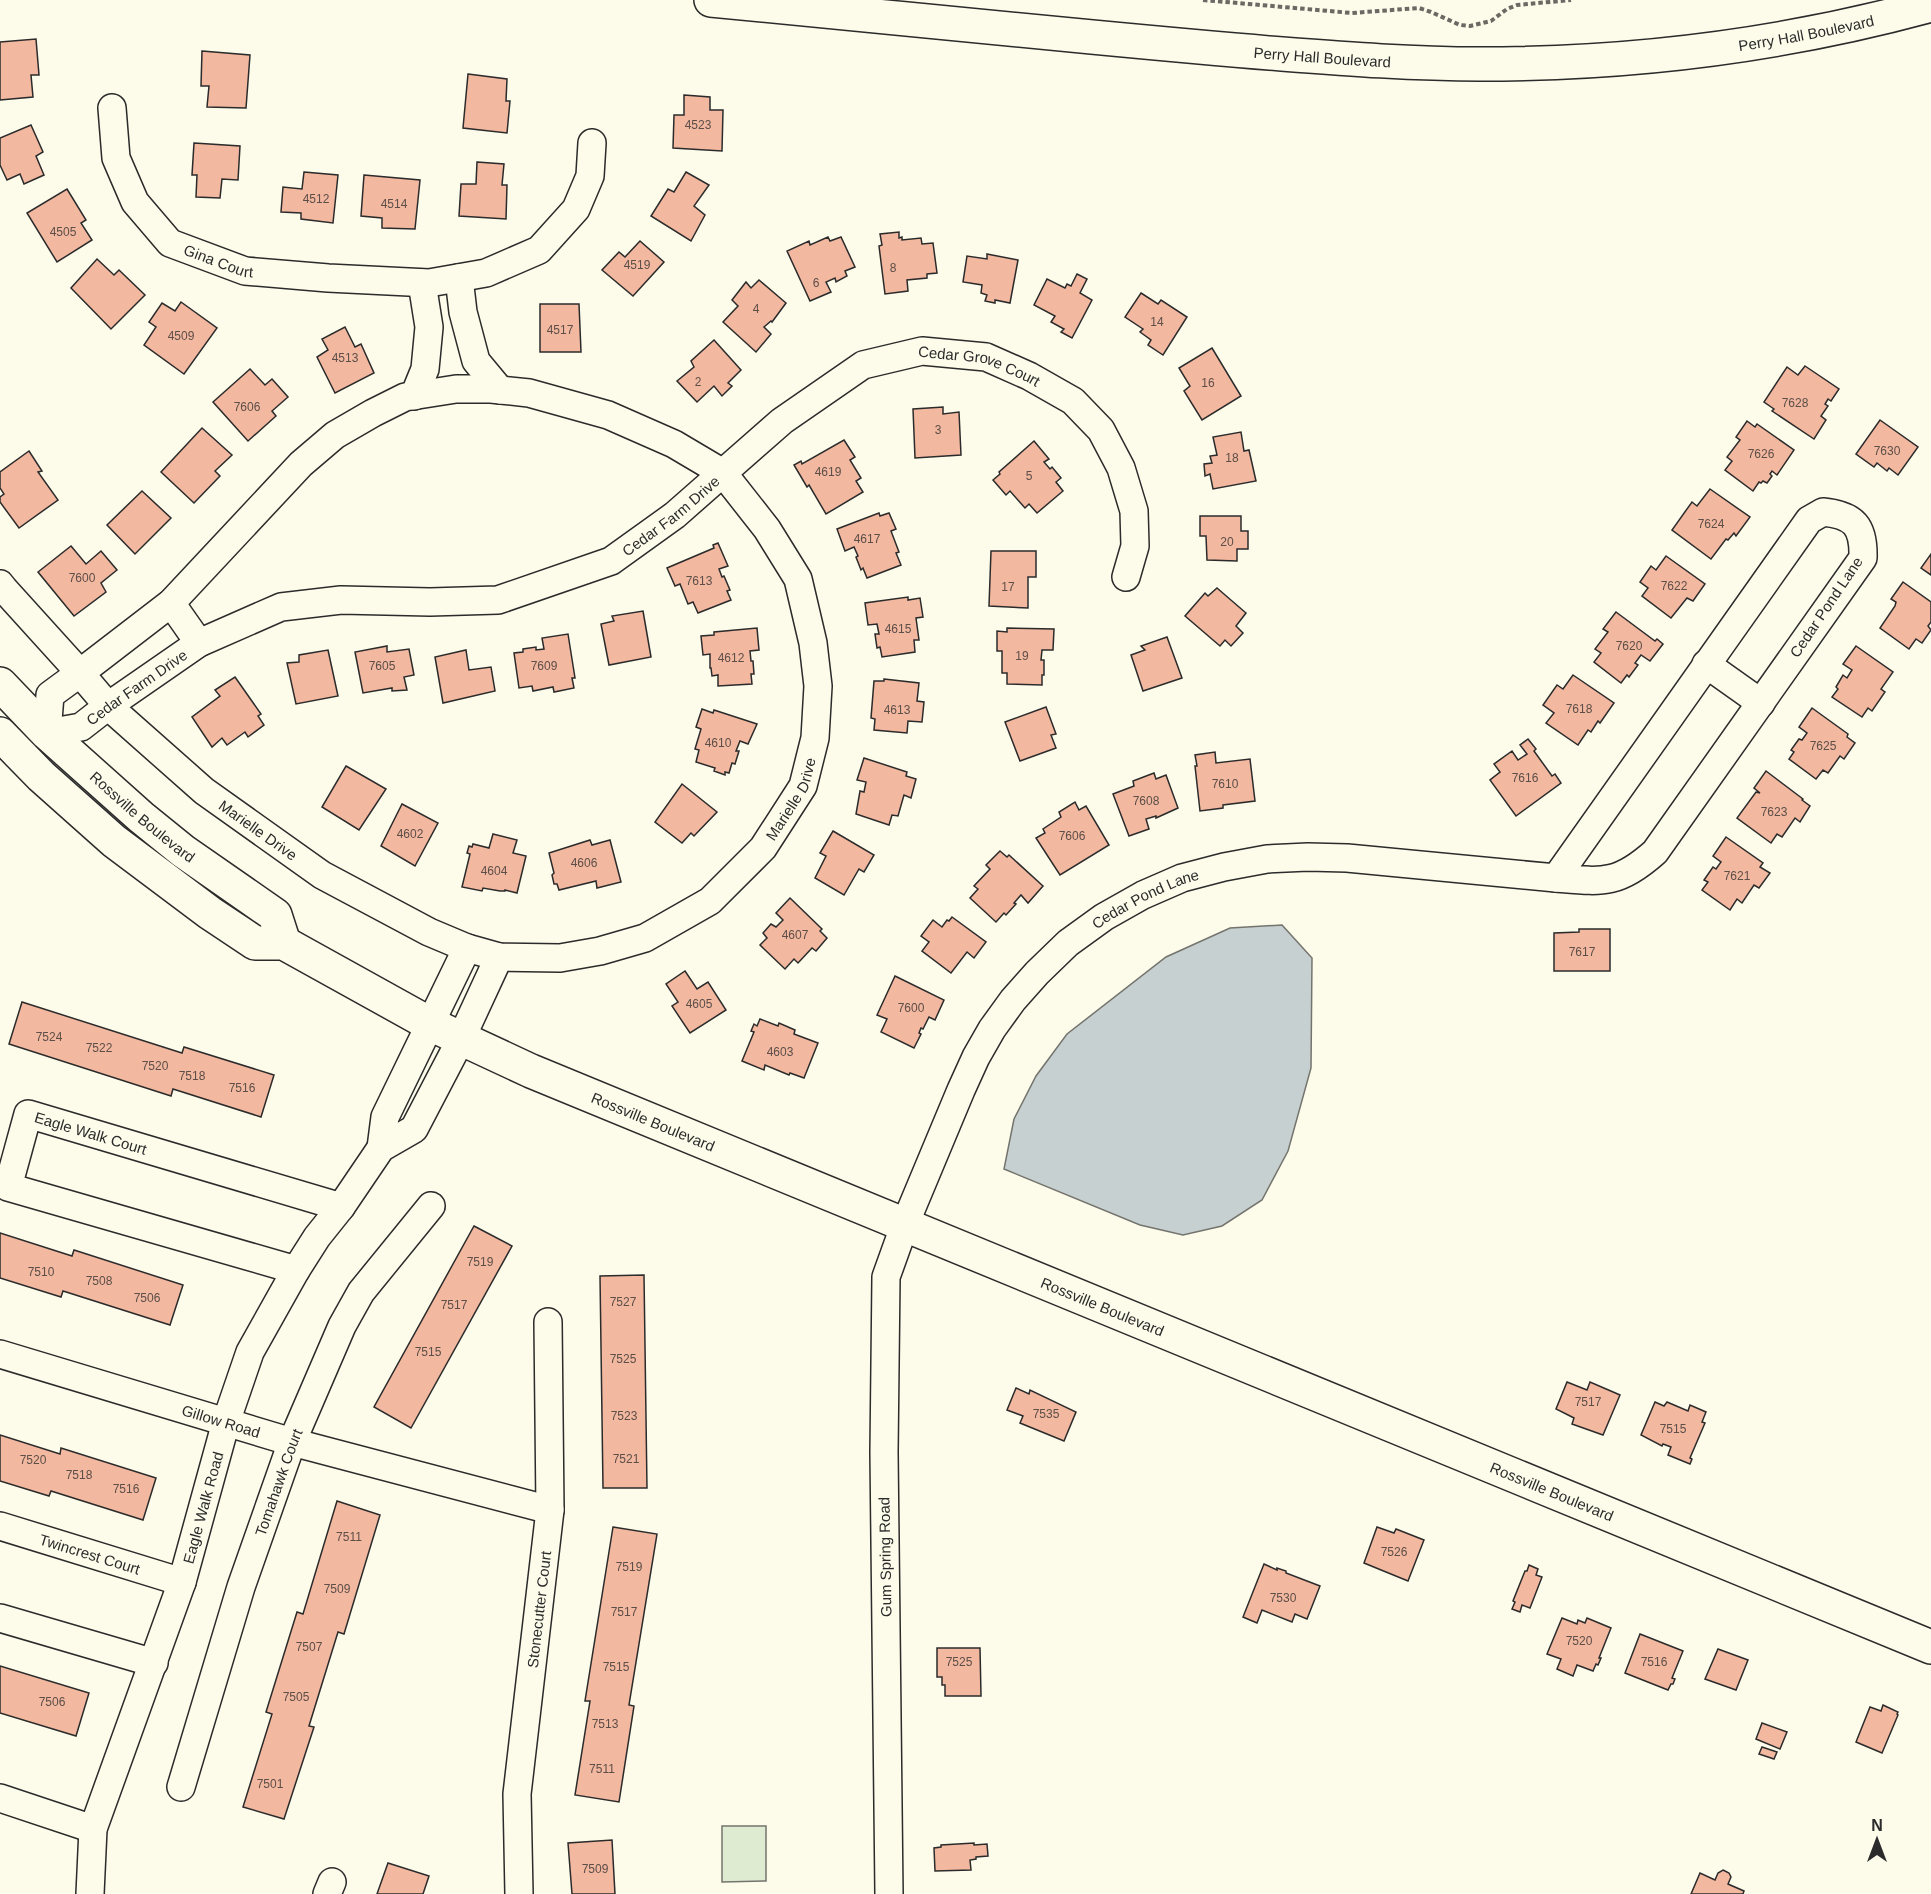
<svg xmlns="http://www.w3.org/2000/svg" width="1931" height="1894" viewBox="0 0 1931 1894" font-family="Arial,sans-serif">
  <rect width="100%" height="100%" fill="#fdfbea"/>
  <path fill="#deebd1" stroke="#74746e" stroke-width="1.5" d="M722,1826H766V1881L722,1882Z"/>
  <path fill="#c7d0d0" stroke="#74746e" stroke-width="1.5" d="M1282,925L1312,958L1311,1068L1288,1151L1262,1200L1222,1226L1183,1235L1140,1225L1004,1169L1014,1119L1036,1076L1067,1034L1166,957L1230,928Z"/>
  <g fill="#f2b8a0" stroke="#2b2b2b" stroke-width="1.5">
    <path d="M36,39L39,75H31L33,97L0,100V42Z"/>
    <path d="M202,51L250,55L246,108L207,107L209,86H201Z"/>
    <path d="M468,74L507,79L506,101H510L507,133L463,128Z"/>
    <path d="M684,95L710,97V110H723L722,151L673,148L674,115H684Z"/>
    <path d="M31,125L43,152L36,156L44,175L24,184L20,174L7,180L0,165V138Z"/>
    <path d="M194,143L240,146L238,180L222,179L220,198L196,197L197,175H192Z"/>
    <path d="M477,162L504,164L502,185H507L506,219L459,216L461,184H476Z"/>
    <path d="M304,172L338,175L333,223L301,219V213L281,212L283,187L302,189Z"/>
    <path d="M686,172L709,185L694,206L705,215L691,241L651,216L668,189L674,192Z"/>
    <path d="M364,175L420,180L415,229L382,228V218L361,216Z"/>
    <path d="M67,189L86,220L81,223L92,240L57,262L27,213Z"/>
    <path d="M899,232V238L902,237V240L921,238L922,244L933,243L937,273L927,274V278L907,280L908,291L885,294L879,246L882,245L880,234Z"/>
    <path d="M828,237L830,241L841,237L855,267L845,271L847,276L836,282L835,278L826,282L831,292L810,301L787,251L809,241L810,245Z"/>
    <path d="M640,241L664,262L633,296L602,270L619,252L625,257Z"/>
    <path d="M987,254L1018,260L1010,303L995,300V303L985,301L987,295L981,293L982,285L963,282L967,256L987,259Z"/>
    <path d="M97,259L114,275L119,270L145,295L111,329L71,288Z"/>
    <path d="M1077,274L1087,279L1080,293L1092,300L1072,338L1061,332L1064,329L1051,322L1055,316L1034,305L1047,279L1065,288L1067,284L1071,286Z"/>
    <path d="M759,280L786,303L772,322L771,321L764,327L771,334L756,352L723,322L738,306L732,300L746,282L751,288Z"/>
    <path d="M1141,293L1158,304L1161,300L1187,317L1163,355L1148,345L1151,340L1140,332L1143,329L1125,317Z"/>
    <path d="M181,302L217,328L184,374L144,345L156,327L149,322L162,303L175,311Z"/>
    <path d="M540,304H579L581,352H540Z"/>
    <path d="M345,327L355,347L361,344L374,373L335,393L317,357L328,350L322,339Z"/>
    <path d="M714,340L741,370L728,383L732,386L722,396L714,386L697,402L677,381L694,367L691,361Z"/>
    <path d="M1212,348L1241,396L1202,420L1184,391L1190,386L1179,368Z"/>
    <path d="M1805,366L1839,389L1831,401L1828,399L1825,404L1828,406L1821,416L1826,420L1814,439L1772,411L1774,409L1764,402L1787,367L1798,375Z"/>
    <path d="M250,369L265,385L272,379L288,397L272,411L276,416L248,441L213,402Z"/>
    <path d="M943,407V414L959,412L961,455L915,458L913,409Z"/>
    <path d="M1880,420L1918,447L1898,475L1889,468L1887,471L1877,463L1874,467L1856,454Z"/>
    <path d="M1747,421L1755,427L1757,424L1794,450L1777,475L1772,471L1770,474L1772,476L1767,483L1763,481L1761,483L1759,482L1753,491L1725,470L1732,461L1727,457L1740,440L1736,437Z"/>
    <path d="M202,428L232,455L215,471L220,476L194,503L161,472Z"/>
    <path d="M1241,432L1244,451L1249,450L1256,481L1213,489L1210,474L1205,476L1204,464L1212,463L1210,456L1217,455L1213,437Z"/>
    <path d="M844,440L855,457L850,460L861,478L856,481L863,492L826,514L809,485L807,487L794,465L801,461L802,464Z"/>
    <path d="M1034,441L1049,459L1044,462L1050,469L1052,467L1061,478L1056,482L1063,491L1037,513L1029,504L1025,508L1010,491L1006,495L993,480L1000,474L999,472Z"/>
    <path d="M29,451L42,471L38,472L58,500L19,528L0,502V497L4,494L0,488V472Z"/>
    <path d="M1710,489L1750,517L1736,536L1734,533L1728,540L1726,539L1711,559L1672,530L1692,502L1697,506Z"/>
    <path d="M142,491L171,518L135,554L107,525Z"/>
    <path d="M879,513L880,516L889,513L896,529L891,531L899,552L896,553L901,565L867,578L863,568L861,570L856,557L858,556L854,547L845,551L837,529Z"/>
    <path d="M1200,516H1241V531H1248V549H1237V561L1207,560L1206,536H1200Z"/>
    <path d="M718,543L728,566L719,569L722,577L724,576L730,590L727,591L731,600L698,613L693,602L688,604L680,584L675,586L667,568L714,548L713,545Z"/>
    <path d="M71,546L86,564L101,551L117,570L101,583L106,592L74,616L38,572Z"/>
    <path d="M991,551H1036V577H1028V608L989,606Z"/>
    <path d="M1931,554V575L1921,568Z"/>
    <path d="M1666,556L1705,584L1693,601L1687,598L1671,618L1642,596L1648,588L1640,582L1651,566L1656,570Z"/>
    <path d="M1903,582L1931,602V622L1928,626L1931,630L1922,643L1916,639L1909,649L1880,628L1895,606L1896,602L1891,599Z"/>
    <path d="M1217,588L1246,613L1236,626L1243,633L1231,646L1225,640L1220,646L1185,616L1205,593L1208,596Z"/>
    <path d="M908,597V600L920,598L923,617L916,618L919,640H914L915,652L882,657L880,647L877,648L875,634H879L877,624L868,625L865,603Z"/>
    <path d="M643,611L651,657L609,665L601,624L614,621L612,616Z"/>
    <path d="M1616,612L1655,641L1657,639L1663,644L1650,661L1641,655L1635,663L1638,665L1629,677L1627,675L1621,683L1594,662L1601,653L1595,649L1608,632L1603,629Z"/>
    <path d="M757,628L759,650L750,651L751,661H753L754,674H751L752,684L718,686V675L712,676L711,668H710V654L703,655L701,636L714,635V632Z"/>
    <path d="M1007,628L1054,629L1053,650H1042L1041,660H1044V675H1042V685L1007,684V673H1002V651H997V631L1007,632Z"/>
    <path d="M568,634L575,678H572L574,688L554,692L553,687L533,691L532,686L519,688L514,653L523,652V649L536,647V650L544,649L542,638Z"/>
    <path d="M1167,637L1182,678L1143,691L1131,655L1145,650L1141,646Z"/>
    <path d="M387,646V652L409,649L414,675L404,677L407,690L392,691V688L363,693L355,652Z"/>
    <path d="M1856,646L1893,672L1881,689L1885,692L1872,711L1868,708L1862,717L1832,697L1838,689L1836,687L1843,675L1847,678L1852,670L1843,664Z"/>
    <path d="M328,650L338,696L296,704L287,663L299,662V655Z"/>
    <path d="M466,650L469,670L491,667L495,691L443,703L435,657Z"/>
    <path d="M1573,675L1614,703L1600,723L1598,721L1591,732L1588,730L1578,745L1546,723L1554,713L1543,705L1557,685L1563,689Z"/>
    <path d="M235,677L261,714L258,716L264,725L248,737L245,732L227,745L222,738L212,747L192,717L220,696L215,690Z"/>
    <path d="M884,679L919,683L917,701L924,702L922,722L908,721L907,733L874,730L875,719L871,718L874,681H884Z"/>
    <path d="M1046,707L1056,734L1051,735L1056,748L1020,761L1005,722Z"/>
    <path d="M1812,708L1848,734L1847,737L1855,743L1844,759L1840,756L1828,773L1823,770L1816,779L1789,759L1794,752L1791,750L1799,739L1802,740L1807,733L1799,727Z"/>
    <path d="M702,709L713,713L714,710L757,724L748,744L740,741L736,751H739L735,764L732,763L729,773L725,772V775L714,771L715,768L696,762L699,750L695,749L701,729L696,727Z"/>
    <path d="M1528,739L1536,749L1534,751L1552,776L1555,774L1561,783L1516,816L1490,780L1500,772L1494,764L1512,751L1518,760L1527,754L1520,745Z"/>
    <path d="M1215,752L1216,763L1250,759L1255,801L1223,805V808L1200,811L1195,766H1197L1195,755Z"/>
    <path d="M864,758L907,772L906,776L916,779L911,798L904,795L898,816L892,815L889,825L856,814L860,791L864,792L866,782L857,780Z"/>
    <path d="M346,766L386,789L359,830L322,807Z"/>
    <path d="M1766,771L1803,799L1802,800L1810,806L1800,822L1795,818L1782,837L1777,834L1771,843L1737,818L1756,792L1760,793L1754,788Z"/>
    <path d="M1154,773L1156,779L1166,775L1178,808L1156,818V816L1146,819L1149,829L1129,836L1113,794L1134,786L1133,781Z"/>
    <path d="M682,784L717,812L694,836L691,833L682,843L655,822Z"/>
    <path d="M1075,802L1079,810L1086,806L1109,845L1060,875L1036,838L1045,833L1043,829L1061,817L1059,812Z"/>
    <path d="M402,804L438,823L415,866L381,846Z"/>
    <path d="M833,831L874,855L864,872L859,869L844,895L815,878L826,856L820,853Z"/>
    <path d="M493,834L517,840L513,853L526,856L517,893L505,890V891H500L483,888L482,891L462,887L470,854L467,853L469,846L472,847L473,844L489,848Z"/>
    <path d="M1726,837L1763,863L1760,867L1770,873L1759,888L1754,885L1742,903L1737,899L1730,910L1702,890L1708,882L1704,880L1713,867L1716,869L1721,862L1713,856Z"/>
    <path d="M590,840L592,845L610,840L621,882L597,888L596,881L559,890L557,884H554L552,875L554,873L549,853Z"/>
    <path d="M1000,851L1007,857L1009,855L1043,886L1028,903L1021,895L1014,903L1016,904L1006,915L1004,913L996,922L970,898L978,889L974,886L990,869L986,865Z"/>
    <path d="M790,898L822,929L820,931L827,938L816,951L812,948L798,963L794,959L785,969L760,945L767,938L763,933L771,924L776,927L783,920L776,913Z"/>
    <path d="M952,917L986,942L974,958L967,952L951,973L922,951L929,942L921,936L933,920L942,927L947,920L949,921Z"/>
    <path d="M1579,929H1610V971H1554V933L1579,932Z"/>
    <path d="M685,971L697,989L708,982L726,1010L690,1033L672,1006L678,1002L666,984Z"/>
    <path d="M895,976L944,1000L935,1020L929,1017L923,1029L921,1028L919,1033L921,1034L914,1048L881,1032L887,1019L877,1015Z"/>
    <path d="M22,1002L182,1053L184,1047L274,1075L261,1117L173,1089L171,1096L9,1044Z"/>
    <path d="M760,1019L778,1026L779,1023L795,1030L794,1034L818,1043L804,1078L790,1073L789,1075L765,1065L764,1070L742,1061L754,1032L751,1031L754,1024L757,1026Z"/>
    <path d="M474,1226L512,1246L411,1428L374,1407Z"/>
    <path d="M0,1233L72,1256L74,1250L183,1285L170,1325L63,1291L61,1297L0,1278Z"/>
    <path d="M644,1275L647,1488H603L600,1276Z"/>
    <path d="M1567,1382L1587,1390L1590,1382L1620,1395L1603,1435L1572,1424L1574,1418L1556,1409Z"/>
    <path d="M1016,1388L1029,1394L1030,1390L1076,1412L1064,1441L1020,1423L1023,1416L1007,1410Z"/>
    <path d="M1655,1402L1664,1406L1667,1402L1688,1411L1690,1405L1706,1412L1702,1422L1705,1423L1690,1458L1692,1459L1690,1464L1668,1455L1671,1447L1663,1444L1662,1446L1641,1435Z"/>
    <path d="M0,1435L60,1454L61,1448L156,1478L143,1520L51,1491L49,1496L0,1481Z"/>
    <path d="M337,1501L380,1515L344,1634L338,1632L309,1726L314,1727L284,1819L243,1807L272,1714L266,1712L297,1612L303,1614Z"/>
    <path d="M613,1527L657,1534L629,1705L634,1706L619,1802L575,1795L590,1701H585Z"/>
    <path d="M1377,1527L1394,1533L1396,1529L1424,1540L1408,1581L1364,1563Z"/>
    <path d="M1264,1564L1277,1570V1568L1286,1571V1573L1320,1586L1307,1619L1295,1614L1292,1622L1262,1610L1257,1623L1243,1617Z"/>
    <path d="M1529,1565L1538,1569L1536,1575L1542,1577L1530,1608L1522,1605L1520,1612L1512,1609L1515,1602L1513,1601L1525,1571H1527Z"/>
    <path d="M1562,1618L1577,1624L1578,1620L1585,1623L1587,1618L1611,1628L1599,1658H1601L1598,1665L1596,1664L1593,1671L1577,1665L1573,1676L1557,1669L1561,1659L1547,1654Z"/>
    <path d="M1640,1634L1683,1651L1672,1678L1675,1679L1673,1684H1671L1668,1690L1625,1673Z"/>
    <path d="M937,1648H980L981,1696H945V1685H942V1677H937Z"/>
    <path d="M1718,1649L1748,1660L1736,1690L1705,1679Z"/>
    <path d="M0,1666L89,1693L76,1736L0,1713Z"/>
    <path d="M1883,1705L1898,1712L1897,1714L1898,1715L1882,1753L1856,1742L1870,1707L1881,1711Z"/>
    <path d="M1762,1723L1787,1732L1780,1749L1756,1739Z"/>
    <path d="M1762,1747L1777,1752L1774,1759L1759,1754Z"/>
    <path d="M612,1840L615,1894H572L568,1843Z"/>
    <path d="M974,1843V1845L987,1844L988,1856L976,1857V1859L970,1860L971,1870L935,1871L934,1848L941,1847V1845Z"/>
    <path d="M388,1863L429,1876L423,1894H377Z"/>
    <path d="M1723,1870L1729,1873L1731,1877L1728,1884L1744,1891L1743,1894H1691L1700,1873L1715,1880L1718,1873Z"/>
  </g>
  <g fill="none" stroke-linecap="round" stroke-linejoin="round">
    <defs>
      <g id="minor">
        <path id="s1" d="M112,108L116,158L135,202L170,243L245,271L328,278L429,283L486,273L539,250L576,209L590,176L592,143"/>
        <path d="M459,278L463,312L476,361L500,390"/>
        <path d="M414,396L425,369L429,327L422,283"/>
        <path d="M1823,512C1854,515 1864,526 1863,558L1655,852C1618,885 1603,882 1556,878L1809,520Z"/>
        <path id="s2" d="M0,584L4,589L80,673L108,706L204,791L322,875L429,932L467,948L499,957L560,958L600,951L645,938L710,901L763,848L803,786L815,738L818,686L813,643L798,579L767,529L723,473L674,444L608,415L529,393L491,389H456L405,397L373,413L335,435L301,464L171,603L80,673L50,695L47,733L81,727L108,706L199,643L281,607L341,600L430,602L498,600L611,561L675,515L782,421L863,365L922,351L986,357L1029,376L1073,401L1101,430L1121,468L1134,511L1135,546L1126,577"/>
        <path d="M171,603L199,643"/>
        <path d="M1706,664L1761,703"/>
        <path d="M381,1148L385,1117L467,948"/>
        <path id="s3" d="M296,1270L8,1187L28,1114L341,1207"/>
        <path id="s4" d="M0,1354L292,1442L550,1510"/>
        <path id="s5" d="M0,1526L182,1582"/>
        <path d="M0,1618L154,1663"/>
        <path id="s6" d="M181,1787L241,1587L292,1442L342,1326L361,1292L431,1206"/>
        <path d="M0,1798L93,1829"/>
        <path id="s7" d="M90,1894L93,1829L182,1582L226,1422L250,1352L296,1270L317,1237L341,1207L381,1148L414,1129L461,1039L499,957"/>
        <path d="M327,1894L332,1882"/>
        <path id="s8" d="M519,1894L517,1794L550,1510L548,1322"/>
        <path id="s9" d="M889,1894L884,1452L886,1277L905,1224L961,1090L976,1057L992,1029L1013,1000L1037,973L1068,943L1104,917L1143,895L1182,878L1224,867L1267,859L1308,857L1347,858L1556,878"/>
      </g>
      <g id="major">
        <path id="s10" d="M711,0C838,12 965,25 1092,37C1155,43 1219,49 1282,54C1348,59 1414,64 1480,64C1631,64 1785,45 1931,5"/>
        <path id="s11" d="M0,684L47,733L141,817L183,851L275,915L284,943"/>
        <path id="s12" d="M0,734L41,776L114,841L210,913L255,943H284L430,1024L531,1071L1931,1647"/>
      </g>
    </defs>
    <use href="#minor" stroke="#2b2b2b" stroke-width="30"/>
    <use href="#major" stroke="#2b2b2b" stroke-width="36"/>
    <path stroke="#6a6964" stroke-width="4" stroke-dasharray="4.5 3" stroke-linecap="butt" d="M1203,0L1352,13L1419,8L1431,12L1460,25L1470,26L1491,21L1507,9L1517,5L1571,0"/>
    <use href="#minor" stroke="#fdfbea" stroke-width="27"/>
    <use href="#major" stroke="#fdfbea" stroke-width="33"/>
  </g>
  <g text-anchor="middle" dominant-baseline="central" stroke-width="4.5" stroke-linejoin="round" paint-order="stroke">
    <g font-size="12" fill="#5d4e48">
      <text x="698" y="125">4523</text>
      <text x="316" y="199">4512</text>
      <text x="394" y="204">4514</text>
      <text x="63" y="232">4505</text>
      <text x="637" y="265">4519</text>
      <text x="893" y="268">8</text>
      <text x="816" y="283">6</text>
      <text x="756" y="309">4</text>
      <text x="1157" y="322">14</text>
      <text x="560" y="330">4517</text>
      <text x="181" y="336">4509</text>
      <text x="345" y="358">4513</text>
      <text x="698" y="382">2</text>
      <text x="1208" y="383">16</text>
      <text x="1795" y="403">7628</text>
      <text x="247" y="407">7606</text>
      <text x="938" y="430">3</text>
      <text x="1887" y="451">7630</text>
      <text x="1761" y="454">7626</text>
      <text x="1232" y="458">18</text>
      <text x="828" y="472">4619</text>
      <text x="1029" y="476">5</text>
      <text x="1711" y="524">7624</text>
      <text x="867" y="539">4617</text>
      <text x="1227" y="542">20</text>
      <text x="82" y="578">7600</text>
      <text x="699" y="581">7613</text>
      <text x="1674" y="586">7622</text>
      <text x="1008" y="587">17</text>
      <text x="898" y="629">4615</text>
      <text x="1629" y="646">7620</text>
      <text x="1022" y="656">19</text>
      <text x="731" y="658">4612</text>
      <text x="382" y="666">7605</text>
      <text x="544" y="666">7609</text>
      <text x="1579" y="709">7618</text>
      <text x="897" y="710">4613</text>
      <text x="718" y="743">4610</text>
      <text x="1823" y="746">7625</text>
      <text x="1525" y="778">7616</text>
      <text x="1225" y="784">7610</text>
      <text x="1146" y="801">7608</text>
      <text x="1774" y="812">7623</text>
      <text x="410" y="834">4602</text>
      <text x="1072" y="836">7606</text>
      <text x="584" y="863">4606</text>
      <text x="494" y="871">4604</text>
      <text x="1737" y="876">7621</text>
      <text x="795" y="935">4607</text>
      <text x="1582" y="952">7617</text>
      <text x="699" y="1004">4605</text>
      <text x="911" y="1008">7600</text>
      <text x="49" y="1037">7524</text>
      <text x="99" y="1048">7522</text>
      <text x="780" y="1052">4603</text>
      <text x="155" y="1066">7520</text>
      <text x="192" y="1076">7518</text>
      <text x="242" y="1088">7516</text>
      <text x="480" y="1262">7519</text>
      <text x="41" y="1272">7510</text>
      <text x="99" y="1281">7508</text>
      <text x="147" y="1298">7506</text>
      <text x="623" y="1302">7527</text>
      <text x="454" y="1305">7517</text>
      <text x="428" y="1352">7515</text>
      <text x="623" y="1359">7525</text>
      <text x="1588" y="1402">7517</text>
      <text x="1046" y="1414">7535</text>
      <text x="624" y="1416">7523</text>
      <text x="1673" y="1429">7515</text>
      <text x="626" y="1459">7521</text>
      <text x="33" y="1460">7520</text>
      <text x="79" y="1475">7518</text>
      <text x="126" y="1489">7516</text>
      <text x="349" y="1537">7511</text>
      <text x="1394" y="1552">7526</text>
      <text x="629" y="1567">7519</text>
      <text x="337" y="1589">7509</text>
      <text x="1283" y="1598">7530</text>
      <text x="624" y="1612">7517</text>
      <text x="1579" y="1641">7520</text>
      <text x="309" y="1647">7507</text>
      <text x="959" y="1662">7525</text>
      <text x="1654" y="1662">7516</text>
      <text x="616" y="1667">7515</text>
      <text x="296" y="1697">7505</text>
      <text x="52" y="1702">7506</text>
      <text x="605" y="1724">7513</text>
      <text x="602" y="1769">7511</text>
      <text x="270" y="1784">7501</text>
      <text x="595" y="1869">7509</text>
    </g>
    <g font-size="15" fill="#2b2b2b" stroke="#fdfbea">
      <text stroke="none"><textPath href="#s10" startOffset="1100">Perry Hall Boulevard</textPath></text>
      <text stroke="none"><textPath href="#s10" startOffset="614">Perry Hall Boulevard</textPath></text>
      <text stroke="none"><textPath href="#s1" startOffset="204">Gina Court</textPath></text>
      <text stroke="none"><textPath href="#s2" startOffset="3231">Cedar Grove Court</textPath></text>
      <text stroke="none"><textPath href="#s2" startOffset="2866">Cedar Farm Drive</textPath></text>
      <text transform="translate(1826 607) rotate(-56)">Cedar Pond Lane</text>
      <text stroke="none"><textPath href="#s2" startOffset="2288">Cedar Farm Drive</textPath></text>
      <text stroke="none"><textPath href="#s2" startOffset="987">Marielle Drive</textPath></text>
      <text stroke="none"><textPath href="#s11" startOffset="195">Rossville Boulevard</textPath></text>
      <text stroke="none"><textPath href="#s2" startOffset="358">Marielle Drive</textPath></text>
      <text stroke="none"><textPath href="#s9" startOffset="1092">Cedar Pond Lane</textPath></text>
      <text stroke="none"><textPath href="#s12" startOffset="770">Rossville Boulevard</textPath></text>
      <text stroke="none"><textPath href="#s3" startOffset="441">Eagle Walk Court</textPath></text>
      <text stroke="none"><textPath href="#s12" startOffset="1256">Rossville Boulevard</textPath></text>
      <text stroke="none"><textPath href="#s4" startOffset="231">Gillow Road</textPath></text>
      <text stroke="none"><textPath href="#s6" startOffset="320">Tomahawk Court</textPath></text>
      <text stroke="none"><textPath href="#s12" startOffset="1742">Rossville Boulevard</textPath></text>
      <text stroke="none"><textPath href="#s7" startOffset="405">Eagle Walk Road</textPath></text>
      <text stroke="none"><textPath href="#s5" startOffset="94">Twincrest Court</textPath></text>
      <text transform="translate(885 1557) rotate(-91)">Gum Spring Road</text>
      <text stroke="none"><textPath href="#s8" startOffset="286">Stonecutter Court</textPath></text>
    </g>
  </g>
  <g transform="translate(1877 1840)" stroke="#fdfbea" stroke-width="4.5" paint-order="stroke">
  <path d="M0-4.5L10 22L0 15L-10 22Z" fill="#2b2b2b"/>
  <text y="-9" font-size="16" font-weight="bold" text-anchor="middle" fill="#2b2b2b">N</text>
  </g>
</svg>
